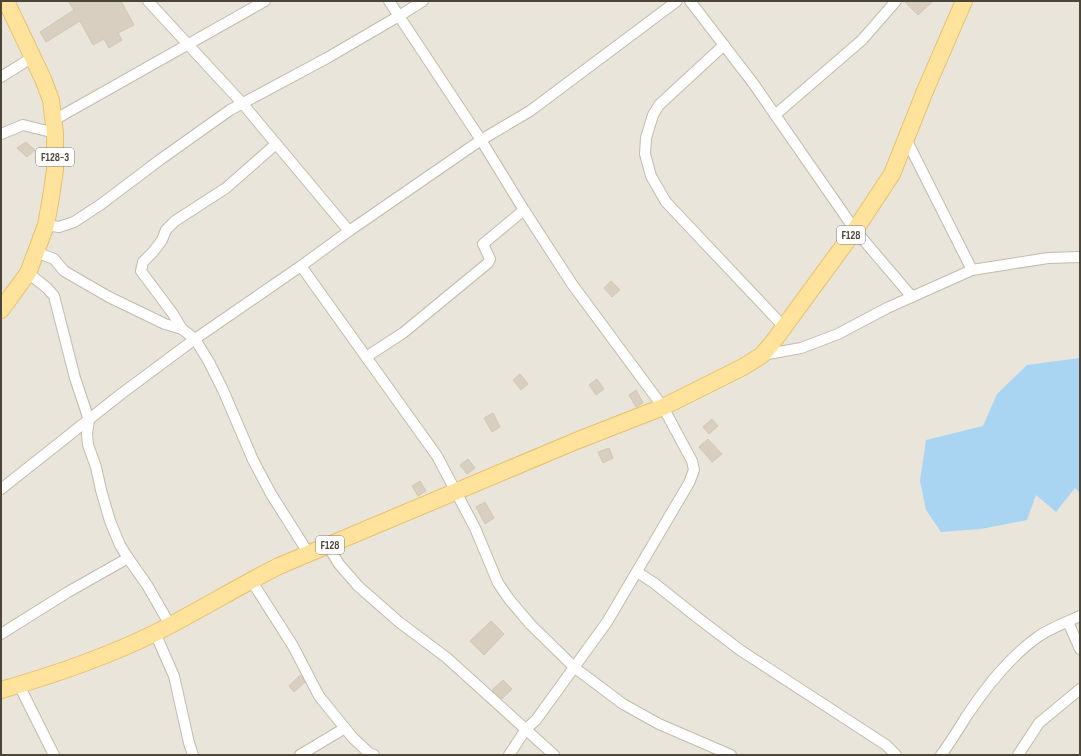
<svg xmlns="http://www.w3.org/2000/svg" width="1081" height="756" viewBox="0 0 1081 756" font-family="'Sofia Sans Condensed',sans-serif">
  <rect width="100%" height="100%" fill="#f6f3ec"/>
  <rect fill="#eae5da" x="1" y="1" width="1079" height="754"/>
  <path fill="#a9d4f2" d="M1080,358V493L1075,488L1056,512L1036,495L1027,520L981,529L941,532L926,510L920,481L926,440L983,426L997,394L1027,365Z"/>
  <g fill="#d8cfc1" stroke="#d3c7b4">
    <path d="M68,1H121L134,25L118,33L122,40L109,48L104,39L93,45L80,21L46,42L40,32L74,10Z"/>
    <path d="M904,1H933L918,15Z"/>
    <path d="M26,142L35,150L27,157L17,148Z"/>
    <path d="M611,281L620,290L612,297L604,288Z"/>
    <path d="M520,374L528,384L521,390L513,380Z"/>
    <path d="M597,379L604,389L596,395L589,385Z"/>
    <path d="M636,390L643,403L636,407L629,395Z"/>
    <path d="M493,413L500,427L492,432L484,418Z"/>
    <path d="M712,419L718,426L709,434L703,427Z"/>
    <path d="M708,439L722,454L712,462L699,447Z"/>
    <path d="M609,448L613,458L603,463L598,452Z"/>
    <path d="M468,459L475,468L467,474L460,465Z"/>
    <path d="M420,481L426,491L418,496L412,486Z"/>
    <path d="M485,502L494,518L485,524L476,507Z"/>
    <path d="M491,621L504,634L484,655L470,641Z"/>
    <path d="M300,675L305,682L294,692L289,686Z"/>
    <path d="M503,680L512,689L502,699L492,690Z"/>
  </g>
  <g fill="none" stroke-linecap="round" stroke-linejoin="round">
    <defs>
      <g id="minor">
        <path d="M148,1L242,103L349,231"/>
        <path d="M389,1L481,140L524,210L572,284L663,407L692,461L694,470L689,483L607,622L536,720L526,729L509,755"/>
        <path d="M690,1L753,83L855,230L912,297"/>
        <path d="M724,45L659,105L653,115L646,138L645,154L651,176L666,202L784,327"/>
        <path d="M1,77L33,57"/>
        <path d="M775,115L862,40L896,1"/>
        <path d="M54,120L265,1"/>
        <path d="M1,134L23,125L55,133"/>
        <path d="M906,139L972,270"/>
        <path d="M46,225L59,227L74,222L100,205L161,159L230,110L327,58L399,16L423,1"/>
        <path d="M36,252L54,259L64,271L109,297L165,324L182,329L195,339L209,362L223,390L253,460L271,494L309,554"/>
        <path d="M301,266L437,456L475,528L498,583L509,599L530,624L575,668L623,704L659,724L731,755"/>
        <path d="M28,273L47,288L54,296L75,378L89,420L87,434L88,445L96,467L101,490L110,521L120,545L128,558L147,585L170,625"/>
        <path d="M182,329L173,314L141,271L143,262L153,252L162,240L166,230L175,221L226,188L276,144"/>
        <path d="M762,355L801,348L838,334L887,308L972,270L1048,258L1080,257"/>
        <path d="M366,357L403,333L488,263L490,259L483,244L524,210"/>
        <path d="M1,489L121,394L195,339L301,266L349,231L481,140L530,111L677,1"/>
        <path d="M328,546L339,564L358,586L399,622L447,658L554,755"/>
        <path d="M637,572L654,583L698,618L740,650L886,745L896,755"/>
        <path d="M251,580L293,646L319,696L353,738L369,753L374,755"/>
        <path d="M1068,622L1080,649"/>
        <path d="M155,633L174,676L189,743L193,755"/>
        <path d="M1,634L68,592L128,558"/>
        <path d="M19,685L54,755"/>
        <path d="M300,755L345,728"/>
        <path d="M941,755C950,743 958,730 966,717C986,687 1009,657 1039,636C1051,628 1067,622 1080,616"/>
        <path d="M1018,755L1039,723L1080,689"/>
      </g>
      <g id="primary">
        <path d="M1,310L28,273L36,252L46,225L51,197L55,170V133L51,100L43,79L6,1"/>
        <path d="M1,690C54,675 106,657 155,633C197,612 237,587 279,566L576,441L663,407L743,367L762,355L773,342L855,230L892,174L925,91L964,1"/>
      </g>
    </defs>
    <use href="#minor" stroke="#c2bbae" stroke-width="12"/>
    <use href="#primary" stroke="#e6c16a" stroke-width="18"/>
    <use href="#minor" stroke="#fff" stroke-width="10"/>
    <use href="#primary" stroke="#ffe39c" stroke-width="16"/>
  </g>
  <g text-anchor="middle" dominant-baseline="central" stroke-width="3" stroke-linejoin="round" paint-order="stroke">
    <g fill="#fff" stroke="#817c74" stroke-width="1">
      <rect x="36" y="148" width="38" height="18" rx="3"/>
      <rect x="837" y="226" width="28" height="18" rx="3"/>
      <rect x="316" y="536" width="28" height="18" rx="3"/>
    </g>
    <g font-size="11" font-weight="bold" fill="#4b4439">
      <text x="55" y="157">F128-3</text>
      <text x="851" y="235">F128</text>
      <text x="330" y="545">F128</text>
    </g>
  </g>
  <rect width="1081" height="756" fill="none" stroke="#4b4439" stroke-width="4"/>
</svg>
